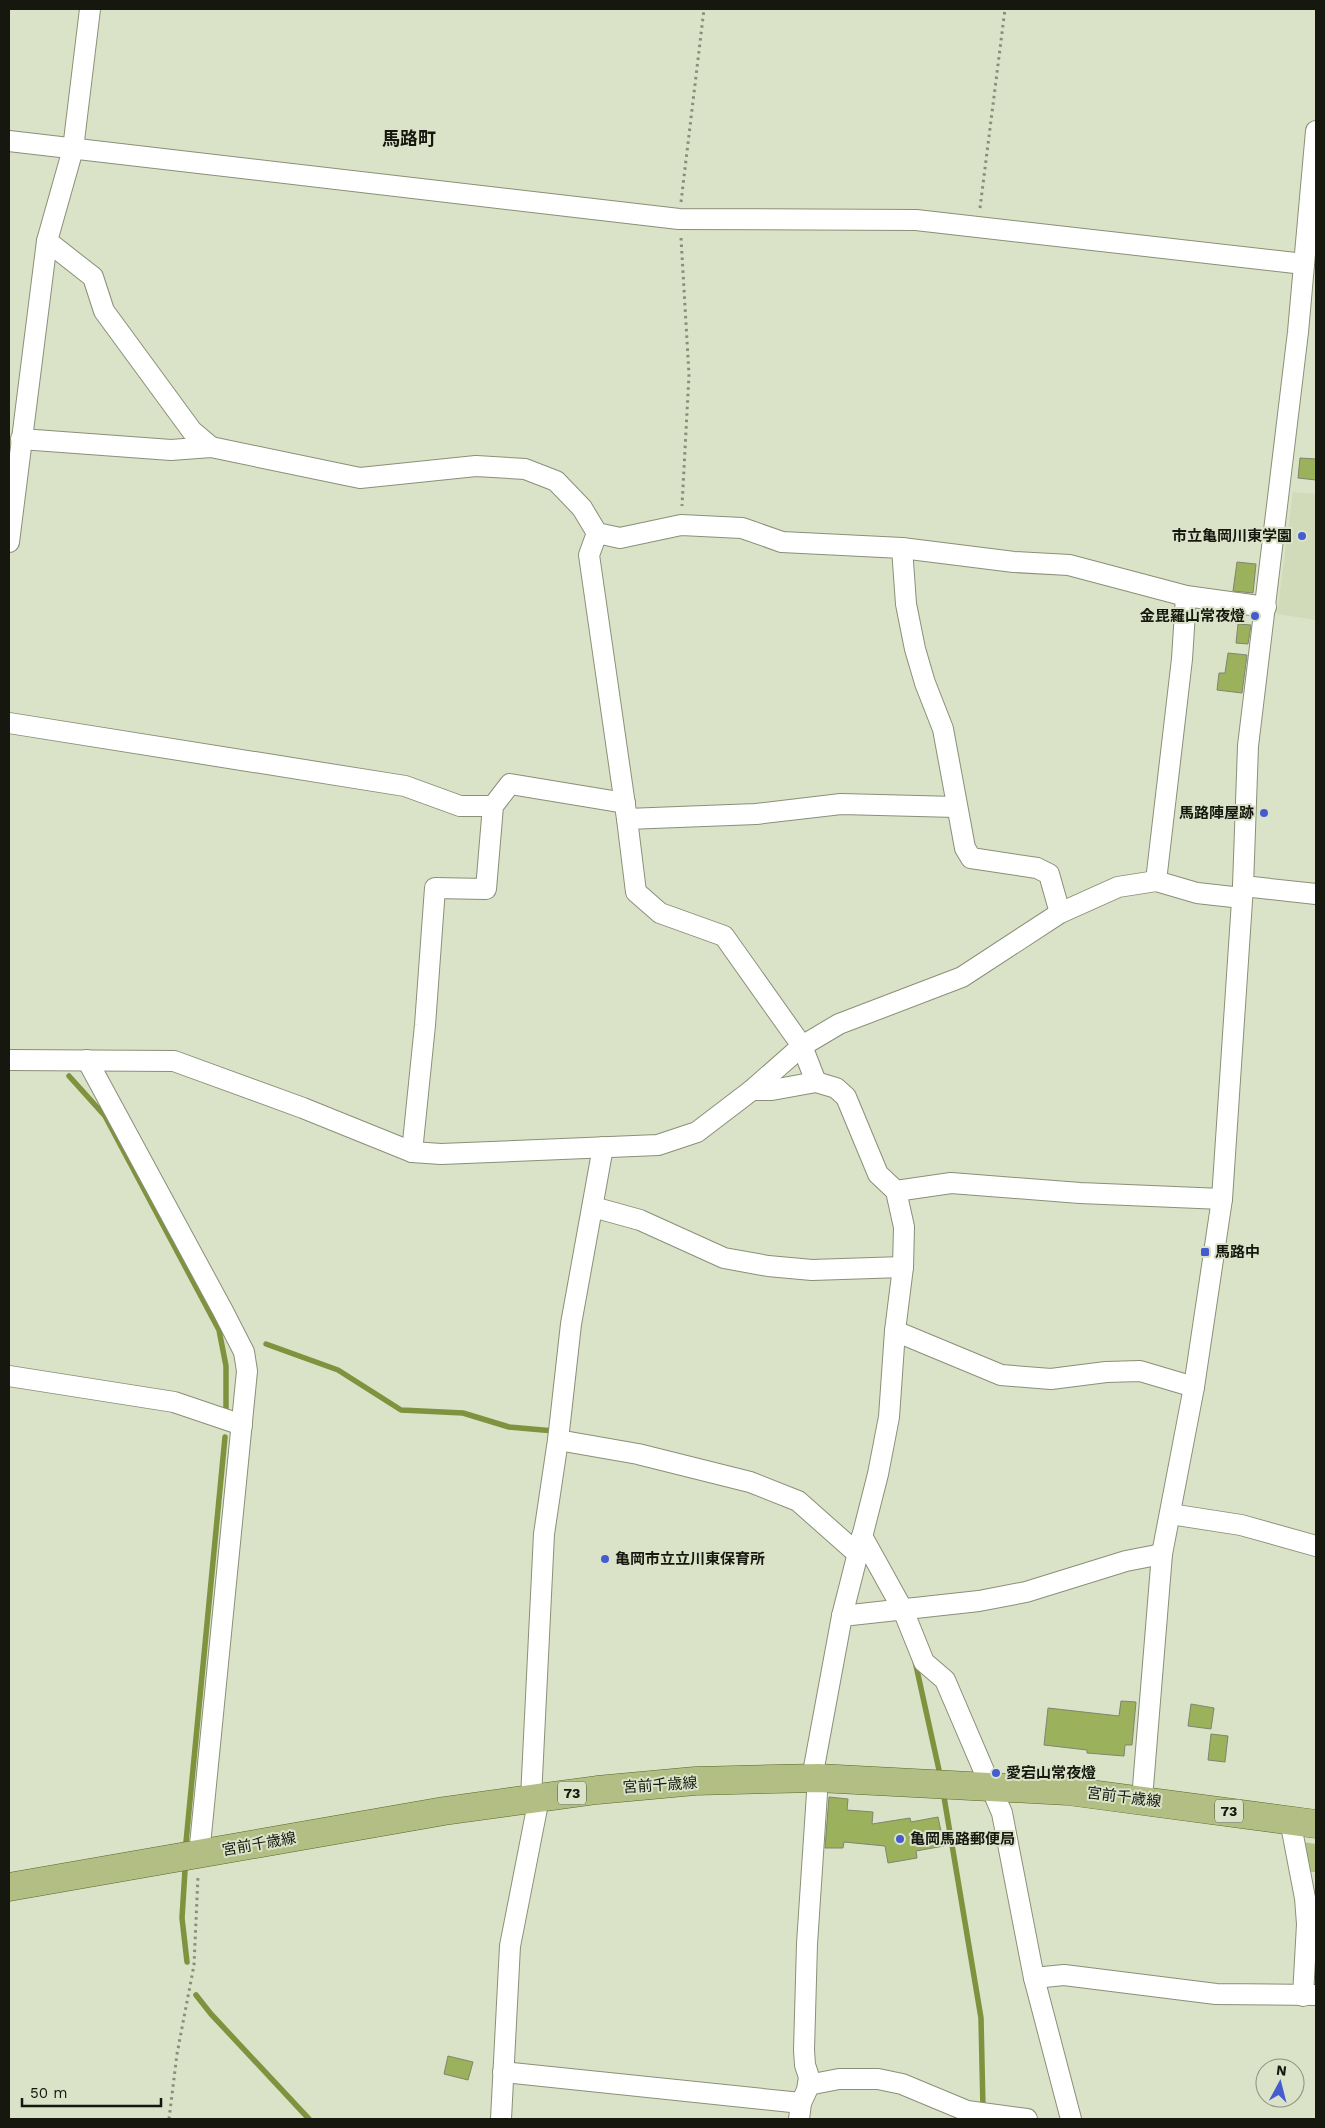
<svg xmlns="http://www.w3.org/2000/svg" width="1325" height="2128" viewBox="0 0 1325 2128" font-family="'Work Sans','Noto Sans JP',sans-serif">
  <rect width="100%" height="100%" fill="#dae2c8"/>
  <path fill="#d2dbb9" d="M1293,492L1316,494V620L1277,614Z"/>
  <path fill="#b0c181" d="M1302,1842L1316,1844V1872H1306Z"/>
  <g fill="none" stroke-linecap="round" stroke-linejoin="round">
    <g stroke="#7f923d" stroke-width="5.5">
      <path d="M69,1076L105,1116L219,1330L226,1366V1408"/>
      <path d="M266,1344L338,1370L401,1410L463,1413L509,1427L554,1431"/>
      <path d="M915,1661L939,1770"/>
      <path d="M944,1797L981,2018L983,2109"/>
      <path d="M186,1842L225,1437"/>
      <path d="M185,1870L182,1918L187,1962"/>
      <path d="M196,1995L211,2014L309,2119"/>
    </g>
  </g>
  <g fill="#9cb15b" stroke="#7f866e">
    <path d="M1300,458L1316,459V480L1298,478Z"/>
    <path d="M1237,562L1256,564L1253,593L1233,591Z"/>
    <path d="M1238,624L1251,625L1248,644L1236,643Z"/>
    <path d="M1228,653L1247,655L1242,693L1217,690L1219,673H1225Z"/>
    <path d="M1121,1701L1136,1702L1132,1745H1125L1124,1756L1087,1753V1750L1044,1745L1048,1708L1119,1716Z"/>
    <path d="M1191,1704L1214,1708L1211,1729L1188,1726Z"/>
    <path d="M1211,1734L1228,1736L1225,1762L1208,1760Z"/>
    <path d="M829,1797L848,1799L847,1810L873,1812L872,1824L910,1818L911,1822L938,1817L944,1846L916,1851L917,1858L888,1863L885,1846L844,1842L843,1848H825Z"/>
    <path d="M448,2056L473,2062L468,2080L444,2074Z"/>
  </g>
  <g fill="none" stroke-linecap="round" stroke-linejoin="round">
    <defs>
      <g id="minor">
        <path d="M90,9L73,149L47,241L93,277L104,311L192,431L211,447"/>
        <path d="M9,141L679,219L916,220L1304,264"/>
        <path d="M21,439L171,450L211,447L360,478L476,466L525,469L556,481L582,508L597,533L620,538L681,525L742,528L782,542L902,548L1014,562L1069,565L1186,596L1266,607"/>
        <path d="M597,533L589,555L627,819L636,892L660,913L724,936L802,1046L816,1082"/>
        <path d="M9,542L47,241"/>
        <path d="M902,548L906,604L915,649L925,683L943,729L965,848L971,858L1037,868L1049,874L1060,913"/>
        <path d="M9,723L405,786L460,806H493"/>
        <path d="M627,819L756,814L841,804L956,807"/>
        <path d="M1156,881L1182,659L1186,596"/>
        <path d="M1243,886L1316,894"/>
        <path d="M9,1060L174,1061L303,1108L412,1152L441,1154L658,1145L697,1132L752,1090L802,1046L839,1024L962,977L1060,913L1118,887L1156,881L1197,893L1242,898"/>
        <path d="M87,1060L223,1311L244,1352L247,1371L199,1855"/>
        <path d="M752,1090H772L816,1082L836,1088L846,1097L878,1174L896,1191L904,1227L903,1267L895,1331L889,1417L878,1474L842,1616L812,1778"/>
        <path d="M412,1152L425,1025L435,888L486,889L493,806L510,784L625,803"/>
        <path d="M896,1191L951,1183L1080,1193L1222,1199"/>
        <path d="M593,1207L640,1220L724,1258L768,1266L812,1270L903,1267"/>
        <path d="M895,1331L1001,1375L1051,1379L1106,1372L1140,1371L1194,1387"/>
        <path d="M9,1376L174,1402L242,1425"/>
        <path d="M558,1440L638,1454L750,1482L798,1501L859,1555"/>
        <path d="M1170,1514L1241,1525L1316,1546"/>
        <path d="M862,1536L903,1610L924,1662L945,1680L1002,1813L1034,1978L1071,2119"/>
        <path d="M842,1616L979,1601L1026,1592L1126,1561L1162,1554"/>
        <path d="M531,1798L544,1534L558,1440L571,1324L603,1147"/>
        <path d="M1142,1799L1162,1554L1194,1387L1222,1199L1243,886L1248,746L1298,332L1316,131"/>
        <path d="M1290,1820L1305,1898L1307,1924L1303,1996"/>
        <path d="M1034,1978L1064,1975L1216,1994L1316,1995"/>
        <path d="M503,2072L801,2103"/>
        <path d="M808,2085L839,2079H878L902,2084L967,2111L1027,2119"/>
        <path d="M501,2119L510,1946L539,1798"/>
        <path d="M799,2119L801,2103L807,2090L809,2077L805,2065L804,2050L807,1944L818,1778"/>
      </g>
      <path id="primary" d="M9,1887L444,1811L597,1790L695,1781L818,1778L1068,1791L1316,1824"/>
    </defs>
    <use href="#minor" stroke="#899077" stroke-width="22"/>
    <use href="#primary" stroke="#5a6726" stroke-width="29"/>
    <g stroke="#888e7b" stroke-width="3" stroke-dasharray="2.5 4" stroke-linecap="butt">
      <path d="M681,202L704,9"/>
      <path d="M980,208L1005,9"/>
      <path d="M681,238L689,375L682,506"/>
      <path d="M169,2119L177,2054L194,1965L198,1876"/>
    </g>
    <use href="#minor" stroke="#fff" stroke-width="20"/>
    <use href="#primary" stroke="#b2be84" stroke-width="28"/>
  </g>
  <g fill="#445cd0" stroke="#dae2c8" stroke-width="2">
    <circle cx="1302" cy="536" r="5"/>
    <circle cx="1255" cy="616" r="5"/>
    <circle cx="1264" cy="813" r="5"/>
    <rect x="1200" y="1247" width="10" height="10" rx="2.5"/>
    <circle cx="605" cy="1559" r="5"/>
    <circle cx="996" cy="1773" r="5"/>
    <circle cx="900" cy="1839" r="5"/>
  </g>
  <g text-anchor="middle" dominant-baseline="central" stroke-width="4" stroke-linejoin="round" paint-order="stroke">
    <g fill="#dae2c8" stroke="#515546" stroke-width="1">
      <rect x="558" y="1781.5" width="28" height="23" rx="4"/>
      <rect x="1215" y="1799.5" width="28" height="23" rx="4"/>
    </g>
    <g font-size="14" font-weight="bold" fill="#16180f">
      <text x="572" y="1793">73</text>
      <text x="1229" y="1811">73</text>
    </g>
    <g font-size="15" font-weight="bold" fill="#16180f" stroke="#dae2c8" text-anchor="start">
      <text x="1292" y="536" text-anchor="end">市立亀岡川東学園</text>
      <text x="1245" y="616" text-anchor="end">金毘羅山常夜燈</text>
      <text x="1254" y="813" text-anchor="end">馬路陣屋跡</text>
      <text x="1215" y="1252">馬路中</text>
      <text x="615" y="1559">亀岡市立立川東保育所</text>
      <text x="1006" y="1773">愛宕山常夜燈</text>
      <text x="910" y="1839">亀岡馬路郵便局</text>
    </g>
    <g font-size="15" fill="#16180f" stroke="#dae2c8">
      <text transform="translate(660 1785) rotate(-4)">宮前千歳線</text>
      <text transform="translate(1124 1797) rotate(7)">宮前千歳線</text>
      <text transform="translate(259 1844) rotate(-10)">宮前千歳線</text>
    </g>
    <g font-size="18" font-weight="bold" fill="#16180f" stroke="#dae2c8">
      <text x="409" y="138">馬路町</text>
    </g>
  </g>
  <rect width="1325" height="2128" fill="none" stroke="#16180f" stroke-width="20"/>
  <g transform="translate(1280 2083) rotate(7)"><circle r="24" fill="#dae2c8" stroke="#8c917e"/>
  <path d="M0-4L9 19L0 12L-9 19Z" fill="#445cd0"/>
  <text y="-8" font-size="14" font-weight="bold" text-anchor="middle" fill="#16180f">N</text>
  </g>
  <path d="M22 2098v8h139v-8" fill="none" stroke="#16180f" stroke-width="2.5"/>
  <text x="30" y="2098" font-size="15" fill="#16180f" stroke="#dae2c8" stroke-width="4" paint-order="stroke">50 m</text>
</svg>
